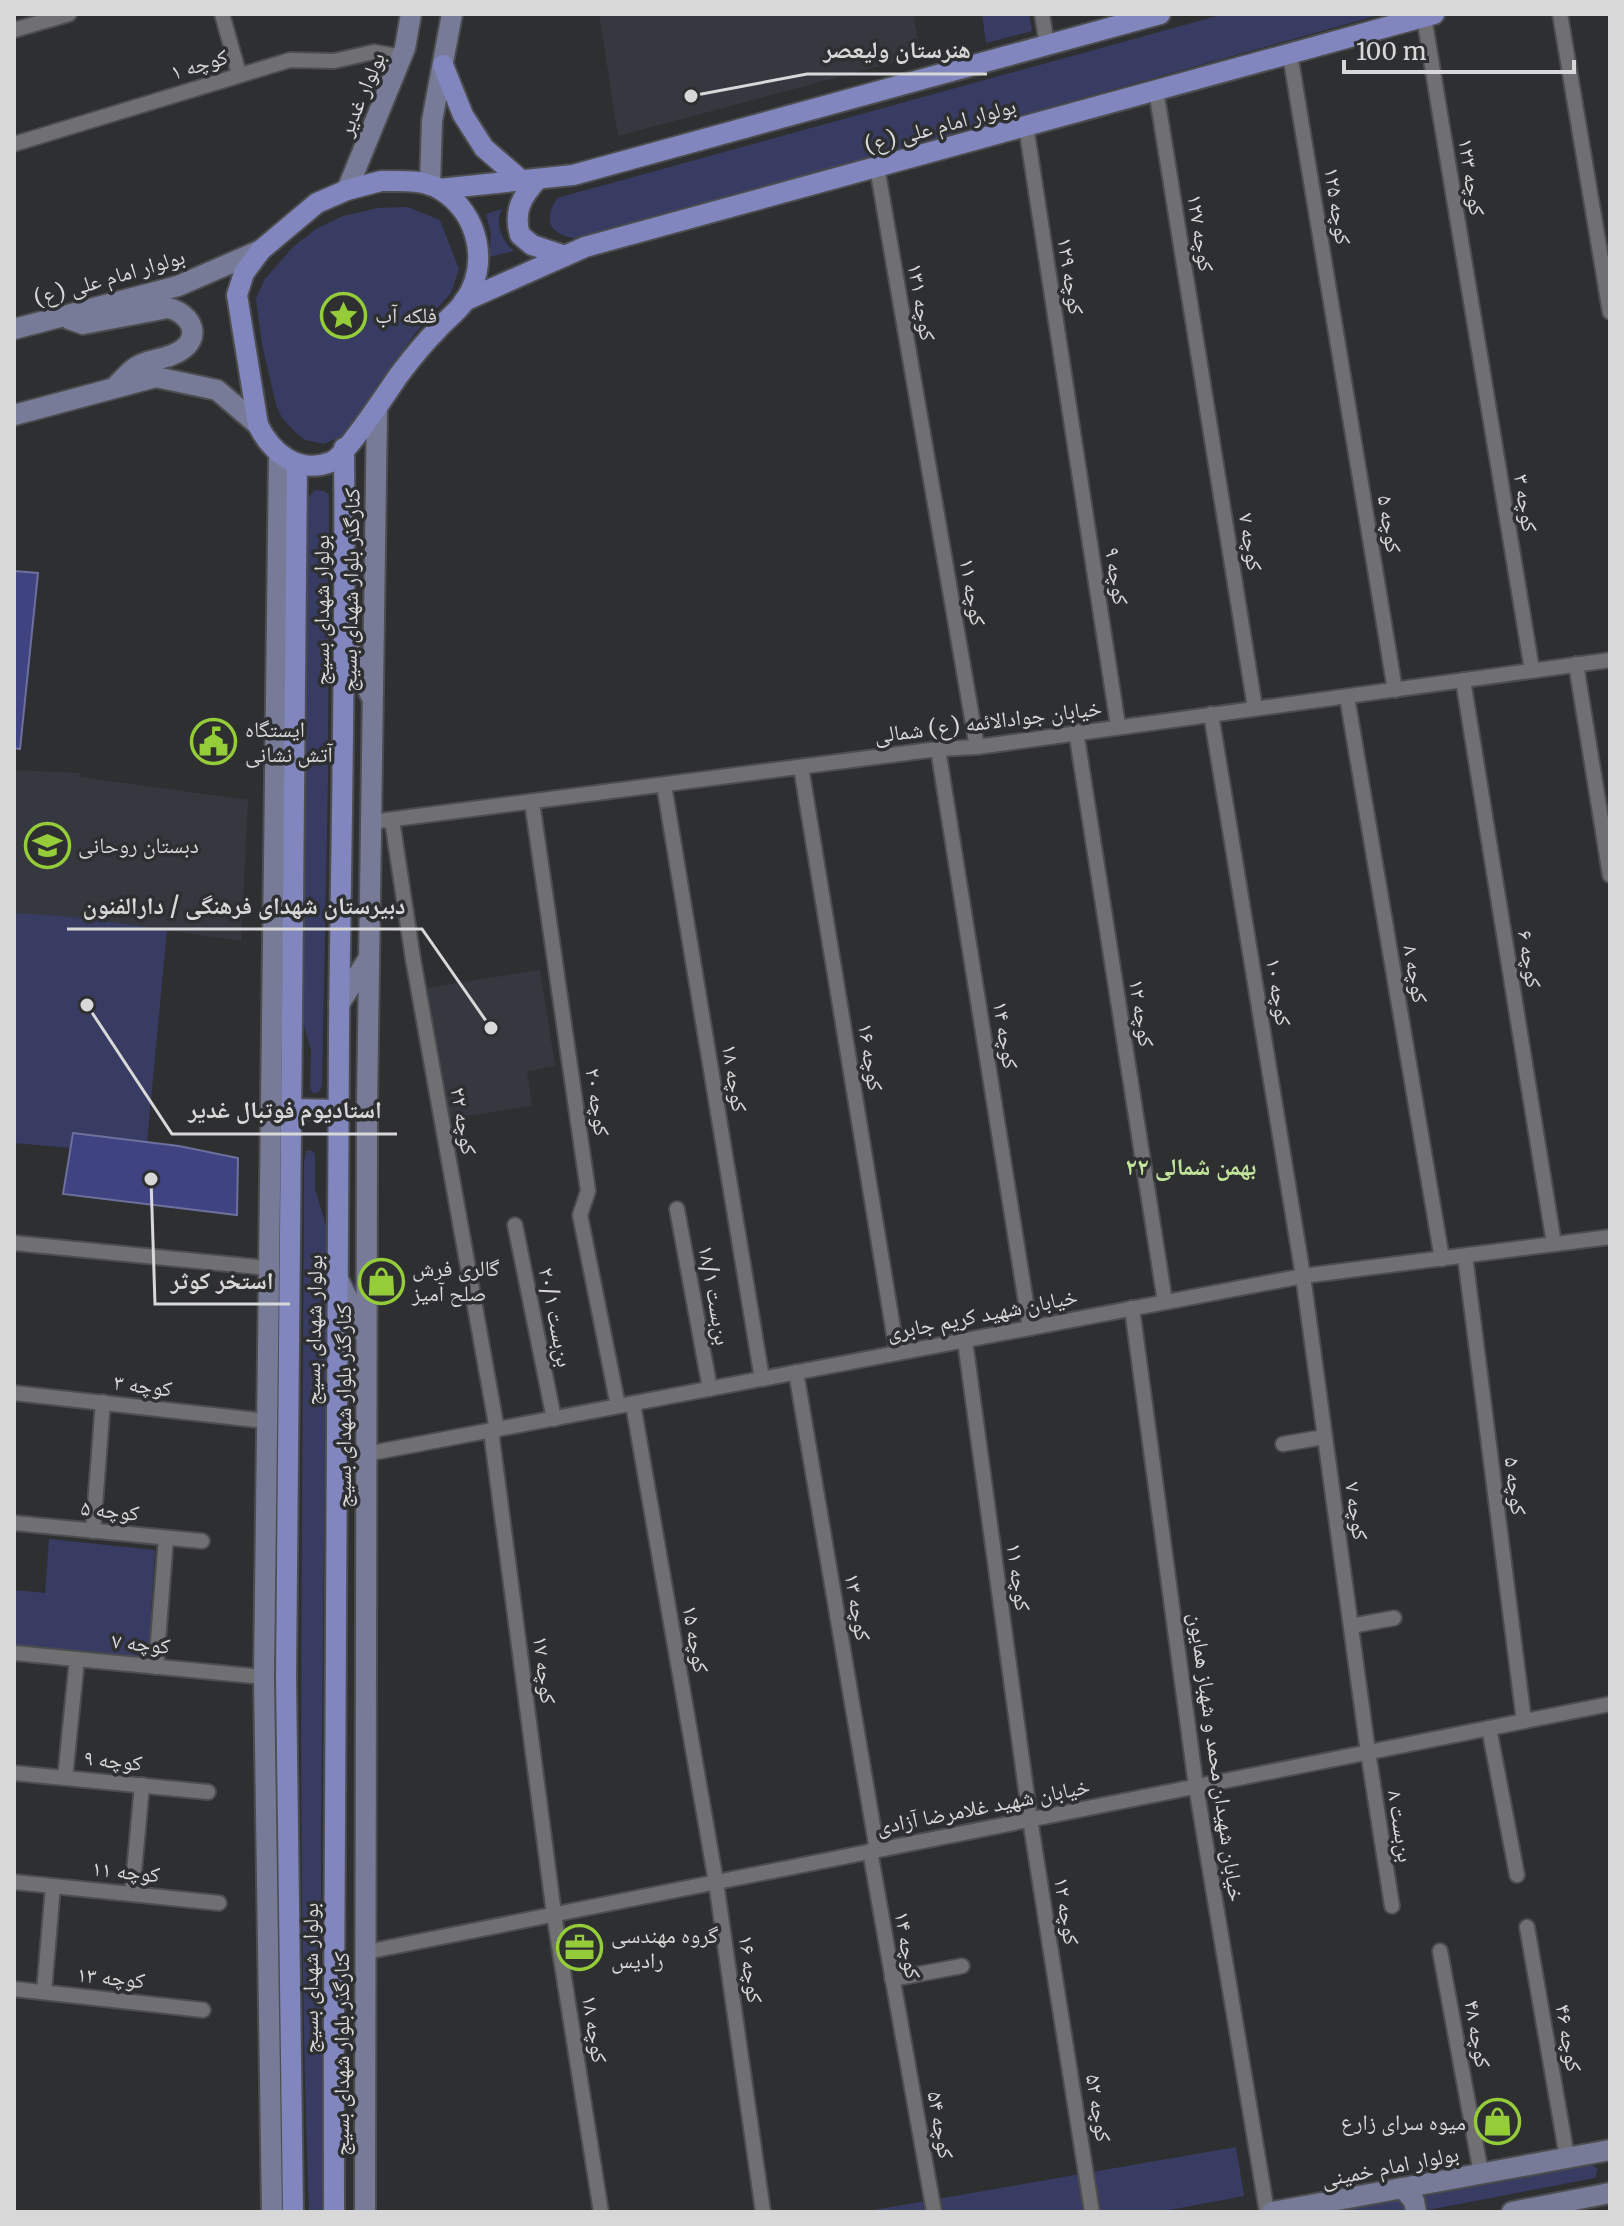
<svg xmlns="http://www.w3.org/2000/svg" width="1624" height="2226" viewBox="0 0 1624 2226" font-family="Merriweather,'Noto Naskh Arabic',serif">
  <rect width="100%" height="100%" fill="#2e2f31"/>
  <g fill="#363840">
    <path d="M599,14H913L921,55L618,136Z"/>
    <path d="M14,770L80,773V777L248,800L241,941L74,917L14,914Z"/>
    <path d="M540,970L555,1066L527,1071L532,1106L447,1119L427,988Z"/>
  </g>
  <g fill="#383c62">
    <path d="M982,14H1029L1032,31L986,43Z"/>
    <path d="M1224,14H1383L577,239C550,234 542,223 557,198Z"/>
    <path d="M408,207L440,220L459,269L451,293L416,332L344,435L324,444L305,440L296,433L282,418L276,405L262,344L256,299L264,280L294,246L316,229L343,216L378,208Z"/>
    <path d="M502,209C494,224 502,241 514,251L489,257L491,234L486,214Z"/>
    <path d="M315,490L324,491L329,495L328,779L322,1085L320,1091L314,1094L310,1089L311,1050L301,1015L308,498Z"/>
    <path d="M14,913L74,917L167,930L147,1142L73,1133L70,1148L14,1143Z"/>
    <path d="M311,1150L315,1154V1189L327,1229L321,1837V1999L328,2212H309C296,1862 303,1513 304,1163L306,1151Z"/>
    <path d="M49,1539L155,1550L148,1663L14,1648L15,1590L45,1593Z"/>
    <path d="M1236,2147L1244,2196L1159,2212H862Z"/>
    <path d="M1589,2163L1598,2169L1595,2178L1417,2212H1331Z"/>
  </g>
  <g fill="#3f4382" stroke="#6d709c" stroke-width="2">
    <path d="M14,571L38,573L20,749L14,748Z"/>
    <path d="M73,1133L179,1146L238,1158L237,1215L63,1194Z"/>
  </g>
  <g fill="none" stroke-linecap="round" stroke-linejoin="round">
    <defs>
      <g id="street">
        <path d="M222,14L239,74"/>
        <path d="M1042,14L1047,45"/>
        <path d="M1560,14L1610,312"/>
        <path d="M1424,17L1532,670"/>
        <path d="M14,30L69,14"/>
        <path d="M1290,54L1395,690"/>
        <path d="M1156,90L1255,708"/>
        <path d="M1026,126L1118,726"/>
        <path d="M14,144L290,60L334,61L374,52L402,57"/>
        <path d="M877,167L977,747"/>
        <path d="M1576,664L1610,875"/>
        <path d="M1463,680L1554,1244"/>
        <path d="M1347,697L1442,1259"/>
        <path d="M1211,714L1303,1276L1368,1752L1392,1906"/>
        <path d="M1076,731L1165,1302"/>
        <path d="M938,749L1030,1328"/>
        <path d="M801,767L897,1353"/>
        <path d="M664,785L762,1379"/>
        <path d="M532,802L588,1191L580,1215L618,1406"/>
        <path d="M392,820L413,959L497,1430"/>
        <path d="M371,822L938,749L977,747L1610,660"/>
        <path d="M677,1209L710,1389"/>
        <path d="M515,1225L554,1419"/>
        <path d="M14,1243L268,1268"/>
        <path d="M1465,1256L1524,1721"/>
        <path d="M1132,1308L1196,1786L1267,2212"/>
        <path d="M965,1341L1030,1819L1092,2212"/>
        <path d="M796,1372L877,1850"/>
        <path d="M14,1393L266,1421"/>
        <path d="M633,1404L716,1882L763,2212"/>
        <path d="M491,1431L554,1914L601,2212"/>
        <path d="M1283,1444L1324,1437"/>
        <path d="M366,1454L1303,1276L1610,1237"/>
        <path d="M14,1523L202,1541"/>
        <path d="M93,1531L103,1402"/>
        <path d="M1351,1626L1394,1618"/>
        <path d="M14,1653L264,1677"/>
        <path d="M156,1667L166,1538"/>
        <path d="M1489,1728L1517,1875"/>
        <path d="M14,1773L208,1792"/>
        <path d="M65,1778L77,1659"/>
        <path d="M870,1851L934,2212"/>
        <path d="M14,1882L219,1903"/>
        <path d="M132,1894L142,1785"/>
        <path d="M1527,1927L1567,2157"/>
        <path d="M1440,1951L1481,2173"/>
        <path d="M366,1952L1610,1704"/>
        <path d="M892,1979L962,1966"/>
        <path d="M14,1989L203,2010"/>
        <path d="M44,1992L53,1886"/>
      </g>
      <g id="secondary">
        <path d="M430,185L432,121L452,14"/>
        <path d="M347,190L405,48L411,14"/>
        <path d="M69,319L83,324L168,308C188,312 203,334 183,349C169,360 149,358 136,367C129,372 123,379 117,385"/>
        <path d="M14,329L178,286L261,250"/>
        <path d="M14,415L156,377L217,390L258,425"/>
        <path d="M346,640L371,696"/>
        <path d="M339,1004L369,958"/>
        <path d="M337,1277L365,1334"/>
        <path d="M1403,2188L1414,2201L1416,2212"/>
        <path d="M272,2212L264,1677L279,455"/>
        <path d="M365,2212L367,1107L377,408"/>
        <path d="M1272,2212L1610,2150"/>
        <path d="M1512,2212L1610,2193"/>
      </g>
      <g id="primary">
        <path d="M443,65L463,115L484,148L521,180"/>
        <path d="M538,179C522,196 513,211 520,235L532,245L565,256"/>
        <path d="M381,181C400,181 424,179 441,190C479,214 490,265 464,302C457,312 446,320 438,329C424,343 411,359 399,375C387,392 346,456 331,462C298,475 271,452 258,425L237,295L244,273L261,250L317,203L347,190Z"/>
        <path d="M439,189L573,175L1160,14"/>
        <path d="M464,301L585,247L1434,14"/>
        <path d="M291,1109L338,1110"/>
        <path d="M293,2212L286,1677L297,464"/>
        <path d="M334,2212C333,1819 336,1426 339,1033C341,838 346,643 344,448"/>
      </g>
    </defs>
    <use href="#street" stroke="#4c4d4f" stroke-width="18"/>
    <use href="#secondary" stroke="#4c4d4f" stroke-width="24"/>
    <use href="#primary" stroke="#4c4d4f" stroke-width="24"/>
    <use href="#street" stroke="#707073" stroke-width="14"/>
    <use href="#secondary" stroke="#787b98" stroke-width="20"/>
    <use href="#primary" stroke="#8186be" stroke-width="20"/>
  </g>
  <defs>
    <symbol id="sight-ring" viewBox="-11 -11 22 22"><circle r="9.5" fill="#2e2f31" stroke="#95cc3a" stroke-width="1.5"/><path d="M0-6L1.8-2.2L6-1.7L2.9 1.2L3.7 5.4L0 3.3L-3.7 5.4L-2.9 1.2L-6-1.7L-1.8-2.2Z" fill="#95cc3a"/></symbol>
    <symbol id="civic-ring" viewBox="-11 -11 22 22"><circle r="9.5" fill="#2e2f31" stroke="#95cc3a" stroke-width="1.5"/><path d="M-.6-6.5H3V-4.5H.6V-3L4-1V1h2V6H-6V1h2V-1L-.6-3ZM-1.2 2.5V6h2.4V2.5Z" fill="#95cc3a"/></symbol>
    <symbol id="school-ring" viewBox="-11 -11 22 22"><circle r="9.5" fill="#2e2f31" stroke="#95cc3a" stroke-width="1.5"/><path d="M0-5L7-2L0 1L-7-2ZM-4 1L0 2.5L4 1V4Q0 6-4 4Z" fill="#95cc3a"/></symbol>
    <symbol id="shop-ring" viewBox="-11 -11 22 22"><circle r="9.5" fill="#2e2f31" stroke="#95cc3a" stroke-width="1.5"/><path d="M-5-2.5h2.3a2.7 3.5 0 0 1 5.4 0H5L5.5 6h-11ZM-1.5-2.5h3a1.5 2.3 0 0 0-3 0Z" fill="#95cc3a"/></symbol>
    <symbol id="office-ring" viewBox="-11 -11 22 22"><circle r="9.5" fill="#2e2f31" stroke="#95cc3a" stroke-width="1.5"/><path d="M-6-3h4V-5.5h4V-3h4V5H-6ZM-1-4.5V-3h2v-1.5ZM-6 0V1H6V0Z" fill="#95cc3a"/></symbol>
  </defs>
  <g fill-rule="evenodd">
    <use href="#sight-ring" x="318" y="290" width="51" height="51"/>
    <use href="#civic-ring" x="188" y="716" width="51" height="51"/>
    <use href="#school-ring" x="22" y="820" width="51" height="51"/>
    <use href="#shop-ring" x="356" y="1256" width="51" height="51"/>
    <use href="#office-ring" x="554" y="1922" width="51" height="51"/>
    <use href="#shop-ring" x="1472" y="2096" width="51" height="51"/>
  </g>
  <g text-anchor="middle" dominant-baseline="central" stroke-width="7" stroke-linejoin="round" paint-order="stroke">
    <g font-size="22" fill="#d8d8d9" stroke="#2e2f31">
      <text transform="translate(199 64) rotate(-17)">کوچه ۱</text>
      <text transform="translate(361 94) rotate(-67)">بولوار غدیر</text>
      <text transform="translate(940 125) rotate(-15)">بولوار امام علی (ع)</text>
      <text transform="translate(1472 177) rotate(81)">کوچه ۱۲۳</text>
      <text transform="translate(1338 206) rotate(81)">کوچه ۱۲۵</text>
      <text transform="translate(1201 233) rotate(81)">کوچه ۱۲۷</text>
      <text transform="translate(1071 276) rotate(81)">کوچه ۱۲۹</text>
      <text transform="translate(109 277) rotate(-16)">بولوار امام علی (ع)</text>
      <text transform="translate(922 302) rotate(80)">کوچه ۱۳۱</text>
      <text transform="translate(1526 503) rotate(81)">کوچه ۳</text>
      <text transform="translate(1390 524) rotate(81)">کوچه ۵</text>
      <text transform="translate(1251 542) rotate(81)">کوچه ۷</text>
      <text transform="translate(1117 576) rotate(81)">کوچه ۹</text>
      <text transform="translate(350 590) rotate(-89)">کنارگذر بلوار شهدای بسیج</text>
      <text transform="translate(973 592) rotate(80)">کوچه ۱۱</text>
      <text transform="translate(321 610) rotate(-90)">بولوار شهدای بسیج</text>
      <text transform="translate(988 721) rotate(-7)">خیابان جوادالائمه (ع) شمالی</text>
      <text transform="translate(1530 959) rotate(81)">کوچه ۶</text>
      <text transform="translate(1416 974) rotate(80)">کوچه ۸</text>
      <text transform="translate(1279 992) rotate(81)">کوچه ۱۰</text>
      <text transform="translate(1142 1013) rotate(81)">کوچه ۱۲</text>
      <text transform="translate(1006 1035) rotate(81)">کوچه ۱۴</text>
      <text transform="translate(871 1057) rotate(81)">کوچه ۱۶</text>
      <text transform="translate(735 1078) rotate(81)">کوچه ۱۸</text>
      <text transform="translate(598 1102) rotate(82)">کوچه ۲۰</text>
      <text transform="translate(464 1121) rotate(80)">کوچه ۲۲</text>
      <text transform="translate(715 1295) rotate(80)">بن‌بست ۱۸/۱</text>
      <text transform="translate(982 1314) rotate(-11)">خیابان شهید کریم جابری</text>
      <text transform="translate(556 1317) rotate(79)">بن‌بست ۲۰/۱</text>
      <text transform="translate(313 1330) rotate(-89)">بولوار شهدای بسیج</text>
      <text transform="translate(143 1385) rotate(7)">کوچه ۳</text>
      <text transform="translate(343 1406) rotate(-90)">کنارگذر بلوار شهدای بسیج</text>
      <text transform="translate(1516 1486) rotate(83)">کوچه ۵</text>
      <text transform="translate(110 1510) rotate(6)">کوچه ۵</text>
      <text transform="translate(1357 1511) rotate(82)">کوچه ۷</text>
      <text transform="translate(1019 1577) rotate(82)">کوچه ۱۱</text>
      <text transform="translate(858 1607) rotate(80)">کوچه ۱۳</text>
      <text transform="translate(696 1639) rotate(80)">کوچه ۱۵</text>
      <text transform="translate(141 1643) rotate(6)">کوچه ۷</text>
      <text transform="translate(545 1670) rotate(83)">کوچه ۱۷</text>
      <text transform="translate(1217 1757) rotate(82)">خیابان شهیدان محمد و شهباز همایون</text>
      <text transform="translate(113 1760) rotate(6)">کوچه ۹</text>
      <text transform="translate(983 1806) rotate(-11)">خیابان شهید غلامرضا آزادی</text>
      <text transform="translate(1401 1826) rotate(81)">بن‌بست ۸</text>
      <text transform="translate(126 1871) rotate(6)">کوچه ۱۱</text>
      <text transform="translate(1067 1911) rotate(81)">کوچه ۱۲</text>
      <text transform="translate(908 1945) rotate(80)">کوچه ۱۴</text>
      <text transform="translate(751 1969) rotate(82)">کوچه ۱۶</text>
      <text transform="translate(111 1977) rotate(6)">کوچه ۱۳</text>
      <text transform="translate(310 1978) rotate(-90)">بولوار شهدای بسیج</text>
      <text transform="translate(595 2029) rotate(81)">کوچه ۱۸</text>
      <text transform="translate(1478 2034) rotate(80)">کوچه ۴۸</text>
      <text transform="translate(1569 2038) rotate(80)">کوچه ۴۶</text>
      <text transform="translate(341 2054) rotate(-90)">کنارگذر بلوار شهدای بسیج</text>
      <text transform="translate(1099 2108) rotate(81)">کوچه ۵۲</text>
      <text transform="translate(941 2125) rotate(80)">کوچه ۵۴</text>
      <text transform="translate(1390 2166) rotate(-11)">بولوار امام خمینی</text>
    </g>
    <g font-size="22" fill="#d8d8d9" stroke="#2e2f31" text-anchor="start">
      <text x="375" y="315">فلکه آب</text>
      <text x="245" y="729">ایستگاه<tspan x="245" dy="25">آتش نشانی</tspan></text>
      <text x="78" y="845">دبستان روحانی</text>
      <text x="412" y="1268">گالری فرش<tspan x="412" dy="25">صلح آمیز</tspan></text>
      <text x="611" y="1935">گروه مهندسی<tspan x="611" dy="25">رادیس</tspan></text>
      <text x="1466" y="2122" text-anchor="end">میوه سرای زارع</text>
    </g>
    <g font-size="24" font-weight="bold" fill="#c2e39b" stroke="#2e2f31">
      <text x="1191" y="1166">۲۲ بهمن شمالی</text>
    </g>
  </g>
  <path fill="none" stroke="#d8d8d9" stroke-width="3" d="M691 96L807 74H987M491 1028L422 929H67M87 1005L172 1134H397M151 1179L155 1304H290"/>
  <g fill="#d8d8d9" stroke="#2e2f31" stroke-width="3">
    <circle cx="691" cy="96" r="8"/>
    <circle cx="491" cy="1028" r="8"/>
    <circle cx="87" cy="1005" r="8"/>
    <circle cx="151" cy="1179" r="8"/>
  </g>
  <g font-size="24" text-anchor="middle" font-weight="bold" fill="#d8d8d9" stroke="#2e2f31" stroke-width="7" stroke-linejoin="round" paint-order="stroke">
    <text x="897" y="58">هنرستان ولیعصر</text>
    <text x="244" y="914">دبیرستان شهدای فرهنگی / دارالفنون</text>
    <text x="285" y="1118">استادیوم فوتبال غدیر</text>
    <text x="222" y="1289">استخر کوثر</text>
  </g>
  <rect width="1624" height="2226" fill="none" stroke="#d8d8d9" stroke-width="32"/>
  <path d="M1344 60v12h230v-12" fill="none" stroke="#d8d8d9" stroke-width="4"/>
  <text x="1356" y="60" font-size="24" fill="#d8d8d9" stroke="#2e2f31" stroke-width="6" paint-order="stroke">100 m</text>
</svg>
